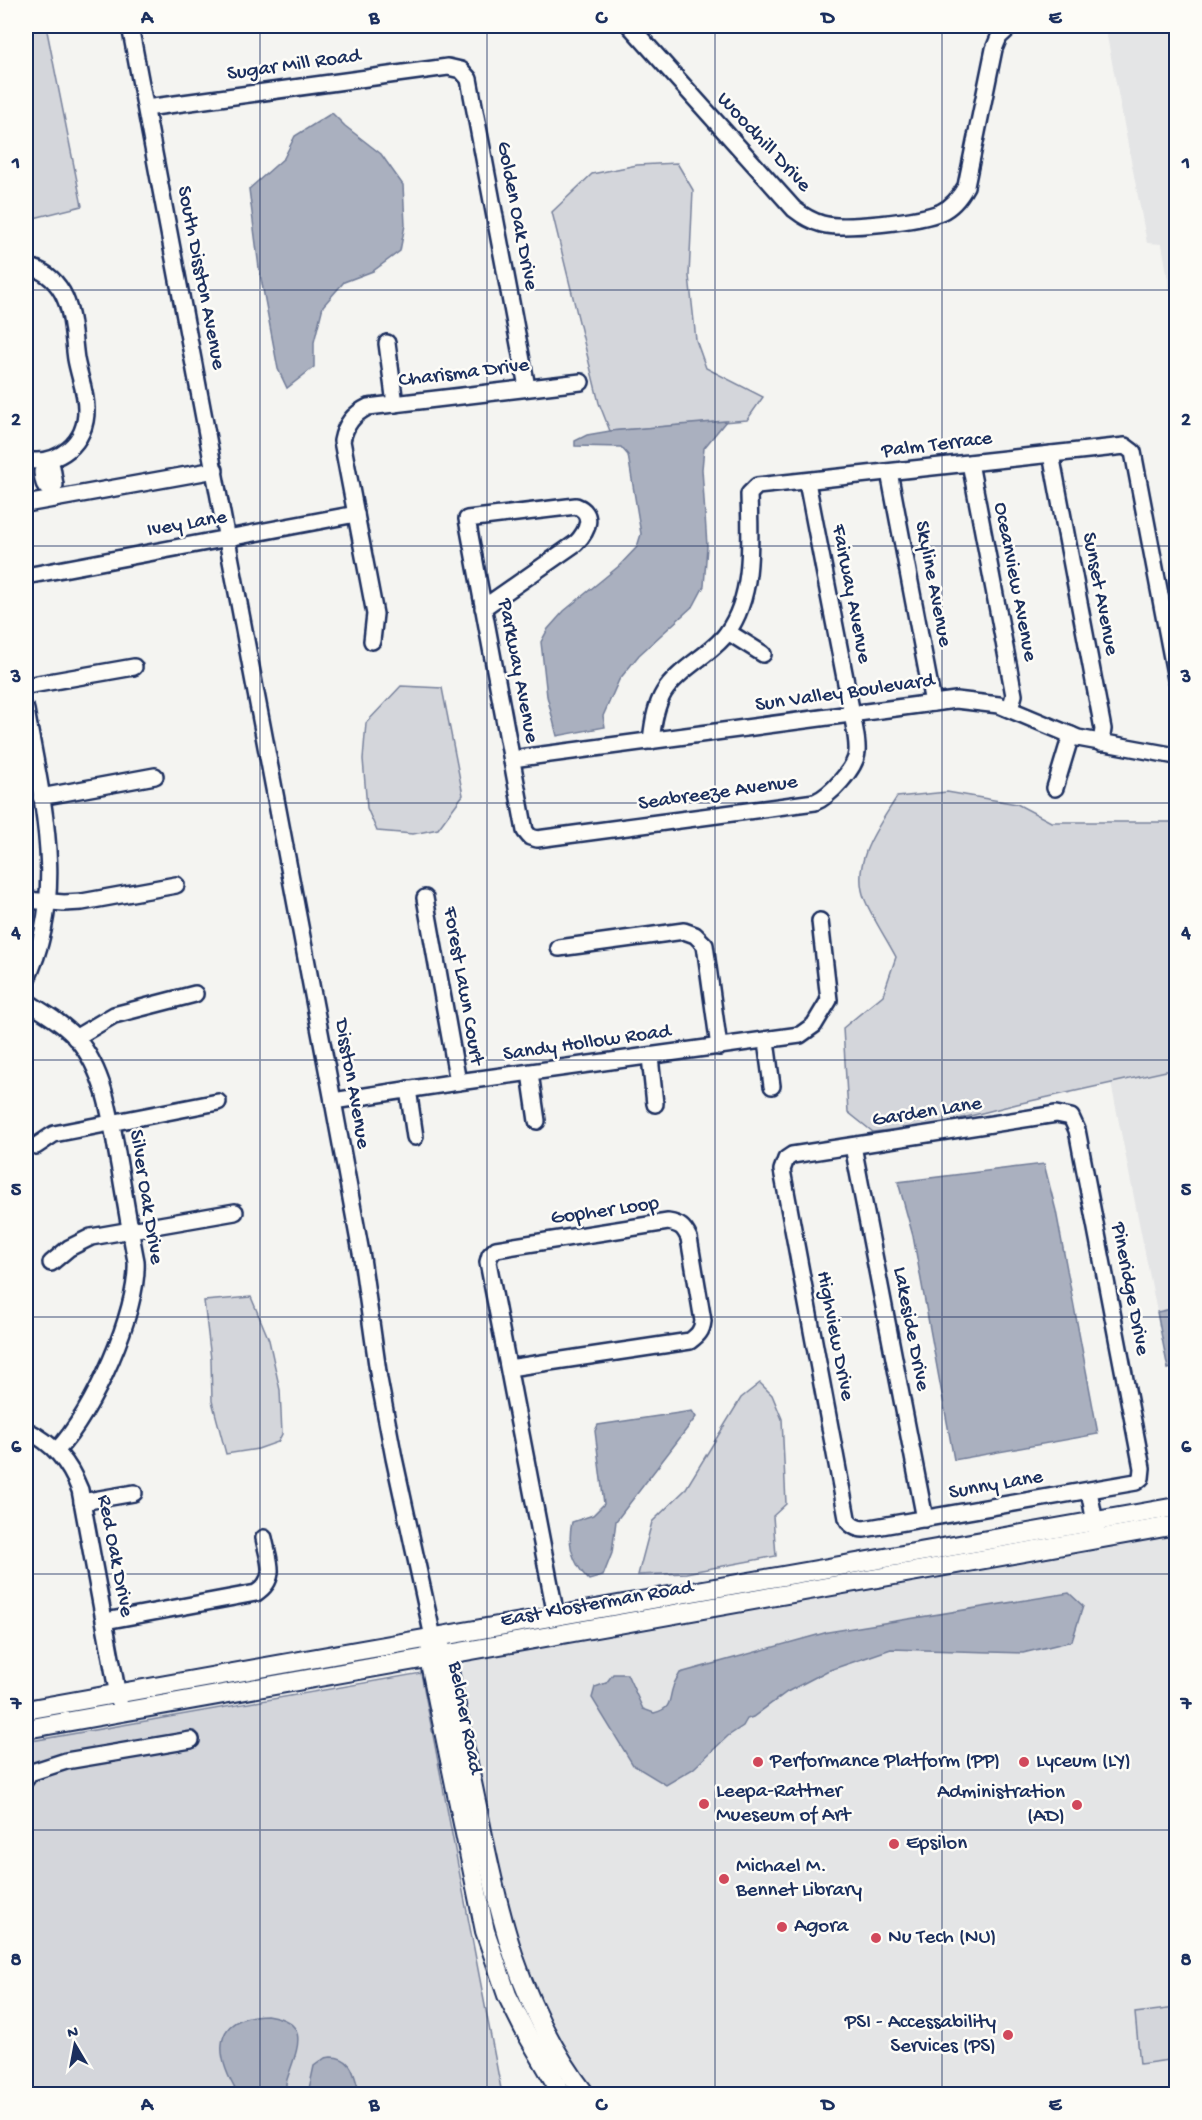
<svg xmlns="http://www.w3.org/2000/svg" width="1202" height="2120" viewBox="0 0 1202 2120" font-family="'Gochi Hand',sans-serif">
  <rect width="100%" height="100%" fill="#f4f4f1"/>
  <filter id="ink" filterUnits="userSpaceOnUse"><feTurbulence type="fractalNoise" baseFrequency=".0167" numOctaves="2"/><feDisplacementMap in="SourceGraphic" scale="12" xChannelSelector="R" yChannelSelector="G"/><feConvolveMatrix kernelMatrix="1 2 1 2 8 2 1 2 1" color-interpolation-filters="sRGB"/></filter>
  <g filter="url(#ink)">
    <g fill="#e4e5e6">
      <path d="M1105,26H1176V327L1162,244L1147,243Z"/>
      <path d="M1166,1071H1176V1308L1157,1312L1111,1083Z"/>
      <path d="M1176,1535V2094H597L569,2057L541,2007L519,1951L503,1892L461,1684L460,1674L463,1666L469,1660L479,1657Z"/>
    </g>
    <g fill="#d4d6db" stroke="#78829c" stroke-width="1.5">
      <path d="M26,26H46L82,206L26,220Z"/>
      <path d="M677,163L693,190L689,276L696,340L706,368L763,397L747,420L610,431L599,403L552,212L592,174L637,165Z"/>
      <path d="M401,686L442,688L463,795L438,829L413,834L377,831L367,808L363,759L366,723Z"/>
      <path d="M947,792L1017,804L1051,822H1176V967H1174L1176,1071H1166L1017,1104L939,1124L873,1132L848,1112L843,1028L883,995L896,957C886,938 873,919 865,900C850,863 878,827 897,797Z"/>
      <path d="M251,1297L269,1340L280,1390L282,1434L278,1442L258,1449L226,1454L212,1401L211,1359L204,1301Z"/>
      <path d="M760,1383L772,1395L782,1419L786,1504L773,1516L776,1556L686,1573L638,1575L652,1522L685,1490L741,1398Z"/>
      <path d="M421,1673L502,2094H26V1742Z"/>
      <path d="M1176,2008V2059L1140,2064L1135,2013Z"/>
    </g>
    <g fill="#aab0bf" stroke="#717c98" stroke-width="1.5">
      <path d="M332,113L345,126L381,154L403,185L405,225L400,251L373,271L344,282L323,306L314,342V367L287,388L278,369L259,268L249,189L284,158L295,136Z"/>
      <path d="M726,421L704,448L702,469L707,546L704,586L694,605L639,655L619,680L603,716L605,727L557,736L547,696L541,642L548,629L564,611L619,566L637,547L641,534L628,455L621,447L575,446V441L587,435L610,431Z"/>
      <path d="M1044,1164L1056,1211L1098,1434L954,1460L913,1236L898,1182Z"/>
      <path d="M1176,1308V1367L1168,1369L1157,1312Z"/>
      <path d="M692,1411L696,1417L616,1521L612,1553L603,1576L589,1580C573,1564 567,1544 572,1522L593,1515L604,1504L595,1431L598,1425Z"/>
      <path d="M1069,1593L1083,1606L1072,1641L1023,1653L891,1649L827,1671L787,1692L753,1717L747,1719L743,1726L728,1736L693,1769L666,1785L633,1765L592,1698L595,1687L606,1683L613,1674H627L643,1709L654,1713C673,1708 668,1701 673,1687C674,1682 678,1677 680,1673L828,1632Z"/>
      <path d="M267,2015C315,2022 295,2052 286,2083V2088L294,2094H238C215,2056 210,2016 267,2015Z"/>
      <path d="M331,2057C354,2057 354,2077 360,2094H304L309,2089L314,2066L325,2058Z"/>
    </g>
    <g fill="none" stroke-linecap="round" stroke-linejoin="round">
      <defs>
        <g id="minor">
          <path d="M130,26L333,1101L362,1258L379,1379L394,1458L433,1637"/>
          <path d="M630,26L794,209C803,216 811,221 822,224C843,230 921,221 941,212C952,207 960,197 966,186L994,49L999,37L1011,26"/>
          <path d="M146,108L448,67L461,70L469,79L527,387"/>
          <path d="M26,266C41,269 54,278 62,292C73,311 73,338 76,359C79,376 86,392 86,409C87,443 58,466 26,460"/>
          <path d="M387,343L395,404"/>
          <path d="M1051,454L1103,729L1101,743"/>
          <path d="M970,463L1014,695L1010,709"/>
          <path d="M889,472L933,703"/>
          <path d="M52,490C43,488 43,480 42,472L46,467H52L55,485L52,490L54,499"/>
          <path d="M26,504L215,470"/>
          <path d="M26,576L356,514"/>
          <path d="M483,608L576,543C588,531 595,513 576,506L467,519L525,831L530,837L537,839L815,802C830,796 856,768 857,752C858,740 854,726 852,714L807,482"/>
          <path d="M728,632L763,654"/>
          <path d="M372,641L375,614L342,441C345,425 353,414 368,407L581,382"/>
          <path d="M26,686L134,667"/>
          <path d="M26,710C42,800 68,894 26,981"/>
          <path d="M651,741C656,695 664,685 700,658C710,650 720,643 727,633C755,594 750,539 749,494L757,486L1125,446L1133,452L1176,679"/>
          <path d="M512,759L956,700L999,705L1078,738L1176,756"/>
          <path d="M1055,788L1071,735"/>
          <path d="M41,797L155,776"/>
          <path d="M425,898L458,1082"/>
          <path d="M26,900L64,903L82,902L176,885"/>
          <path d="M559,948L684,931L695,935L705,945L719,1047"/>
          <path d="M26,1001C43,1012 63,1023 77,1039C107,1074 112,1127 120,1170C125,1200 130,1230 136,1261C139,1311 92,1414 57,1450"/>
          <path d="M75,1038L114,1015L195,994"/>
          <path d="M766,1041L772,1086"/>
          <path d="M650,1057L655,1104"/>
          <path d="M530,1073L537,1121"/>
          <path d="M408,1089L415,1137"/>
          <path d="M333,1101L458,1082L800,1035L814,1025L829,1000L820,921"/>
          <path d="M1056,1114L1071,1117L1077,1130L1142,1468L1141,1478L1136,1482L864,1529C857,1529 849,1525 847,1518L782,1170L786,1159L792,1155Z"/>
          <path d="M36,1146L54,1134L218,1102"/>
          <path d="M853,1146L925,1519"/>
          <path d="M51,1263L69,1248L91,1237L235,1212"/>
          <path d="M509,1368L690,1341C698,1335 702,1331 703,1321L689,1238C684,1227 680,1224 668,1222L496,1249L490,1255L488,1262L556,1616"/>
          <path d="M26,1430C53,1443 69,1462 80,1490L121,1712"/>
          <path d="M1089,1491L1097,1533"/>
          <path d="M82,1502L134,1493"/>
          <path d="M105,1621L256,1593C279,1578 268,1560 264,1538"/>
          <path d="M26,1779L29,1773L66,1761L191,1740"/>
        </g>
        <g id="major">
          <path d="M439,1646L446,1655C456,1707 467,1759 478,1811C498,1914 520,2009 585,2094"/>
          <path d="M431,1648L429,1658L485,1931L507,1995L524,2029L562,2094"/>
          <path d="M26,1710L339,1654L1176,1507"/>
          <path d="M26,1729L1176,1525"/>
        </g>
      </defs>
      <use href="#minor" stroke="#1b2f5e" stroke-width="20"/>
      <use href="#major" stroke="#1b2f5e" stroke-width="22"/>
      <use href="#minor" stroke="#fdfcf7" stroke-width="15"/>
      <use href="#major" stroke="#fdfcf7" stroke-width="18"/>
    </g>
  </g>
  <path fill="none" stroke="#1b2f5e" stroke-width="1.5" stroke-opacity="0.55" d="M260,26V2094M487,26V2094M715,26V2094M942,26V2094M26,290H1176M26,546H1176M26,803H1176M26,1060H1176M26,1317H1176M26,1574H1176M26,1830H1176"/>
  <g fill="#d1495b" stroke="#fdfcf7" stroke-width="2">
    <circle cx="758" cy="1762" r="6"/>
    <circle cx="1024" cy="1762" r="6"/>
    <circle cx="704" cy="1804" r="6"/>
    <circle cx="1077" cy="1805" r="6"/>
    <circle cx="894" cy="1844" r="6"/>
    <circle cx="724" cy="1879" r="6"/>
    <circle cx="782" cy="1927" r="6"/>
    <circle cx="876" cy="1938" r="6"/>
    <circle cx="1008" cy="2035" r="6"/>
  </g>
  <g text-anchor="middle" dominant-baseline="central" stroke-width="5" stroke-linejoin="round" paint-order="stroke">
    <g font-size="21" fill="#1b2f5e" stroke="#fdfcf7">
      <text transform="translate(294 66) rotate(-8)">Sugar Mill Road</text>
      <text transform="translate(763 143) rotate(47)">Woodhill Drive</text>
      <text transform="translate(516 216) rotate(79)">Golden Oak Drive</text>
      <text transform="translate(200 278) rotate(79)">South Disston Avenue</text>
      <text transform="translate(464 374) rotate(-7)">Charisma Drive</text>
      <text transform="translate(937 446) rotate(-7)">Palm Terrace</text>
      <text transform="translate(187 525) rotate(-10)">Ivey Lane</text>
      <text transform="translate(1014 582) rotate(79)">Oceanview Avenue</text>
      <text transform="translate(932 584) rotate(79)">Skyline Avenue</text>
      <text transform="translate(850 594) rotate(79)">Fairway Avenue</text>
      <text transform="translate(1099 594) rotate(79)">Sunset Avenue</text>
      <text transform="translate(517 671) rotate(79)">Parkway Avenue</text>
      <text transform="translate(845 694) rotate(-8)">Sun Valley Boulevard</text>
      <text transform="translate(718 794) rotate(-8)">Seabreeze Avenue</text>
      <text transform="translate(462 986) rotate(80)">Forest Lawn Court</text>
      <text transform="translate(587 1044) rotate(-8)">Sandy Hollow Road</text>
      <text transform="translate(351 1084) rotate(80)">Disston Avenue</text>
      <text transform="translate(927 1113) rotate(-9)">Garden Lane</text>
      <text transform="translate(145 1197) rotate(81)">Silver Oak Drive</text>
      <text transform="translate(605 1212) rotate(-8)">Gopher Loop</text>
      <text transform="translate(1129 1289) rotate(79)">Pineridge Drive</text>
      <text transform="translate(910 1329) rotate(79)">Lakeside Drive</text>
      <text transform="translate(834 1336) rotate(79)">Highview Drive</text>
      <text transform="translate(996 1486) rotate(-10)">Sunny Lane</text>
      <text transform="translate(114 1556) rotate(79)">Red Oak Drive</text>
      <text transform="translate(597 1605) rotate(-10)">East Klosterman Road</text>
      <text transform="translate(464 1718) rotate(79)">Belcher Road</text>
    </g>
    <g font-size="21" fill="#1b2f5e" stroke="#fdfcf7" text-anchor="start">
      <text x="770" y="1762">Performance Platform (PP)</text>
      <text x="1036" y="1762">Lyceum (LY)</text>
      <text x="716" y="1792">Leepa-Rattner<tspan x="716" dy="24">Mueseum of Art</tspan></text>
      <text x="1065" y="1793" text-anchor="end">Administration<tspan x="1065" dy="24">(AD)</tspan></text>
      <text x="906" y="1844">Epsilon</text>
      <text x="736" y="1867">Michael M.<tspan x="736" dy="24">Bennet Library</tspan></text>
      <text x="794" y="1927">Agora</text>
      <text x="888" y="1938">Nu Tech (NU)</text>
      <text x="996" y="2023" text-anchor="end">PSI - Accessability<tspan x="996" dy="24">Services (PS)</tspan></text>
    </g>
  </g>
  <rect width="1202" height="2120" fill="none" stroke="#fdfcf7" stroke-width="66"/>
  <g transform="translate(75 2045) rotate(350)" stroke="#fdfcf7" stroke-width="4.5" paint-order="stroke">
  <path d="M0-4.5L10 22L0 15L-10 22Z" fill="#1b2f5e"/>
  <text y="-9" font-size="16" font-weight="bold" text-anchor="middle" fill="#1b2f5e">N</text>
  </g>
  <rect x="33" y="33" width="1136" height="2054" fill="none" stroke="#1b2f5e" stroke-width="2"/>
  <g font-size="20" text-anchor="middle" font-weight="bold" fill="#1b2f5e">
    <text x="147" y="23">A</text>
    <text x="374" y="23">B</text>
    <text x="601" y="23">C</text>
    <text x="828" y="23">D</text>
    <text x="1055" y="23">E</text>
    <text x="16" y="168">1</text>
    <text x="1186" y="168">1</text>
    <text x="16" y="425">2</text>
    <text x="1186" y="425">2</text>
    <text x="16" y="682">3</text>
    <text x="1186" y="682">3</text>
    <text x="16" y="938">4</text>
    <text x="1186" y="938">4</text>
    <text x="16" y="1195">5</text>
    <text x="1186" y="1195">5</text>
    <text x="16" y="1452">6</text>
    <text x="1186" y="1452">6</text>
    <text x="16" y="1709">7</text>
    <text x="1186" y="1709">7</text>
    <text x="16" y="1965">8</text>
    <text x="1186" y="1965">8</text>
    <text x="147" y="2110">A</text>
    <text x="374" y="2110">B</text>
    <text x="601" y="2110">C</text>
    <text x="828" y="2110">D</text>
    <text x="1055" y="2110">E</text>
  </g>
</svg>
